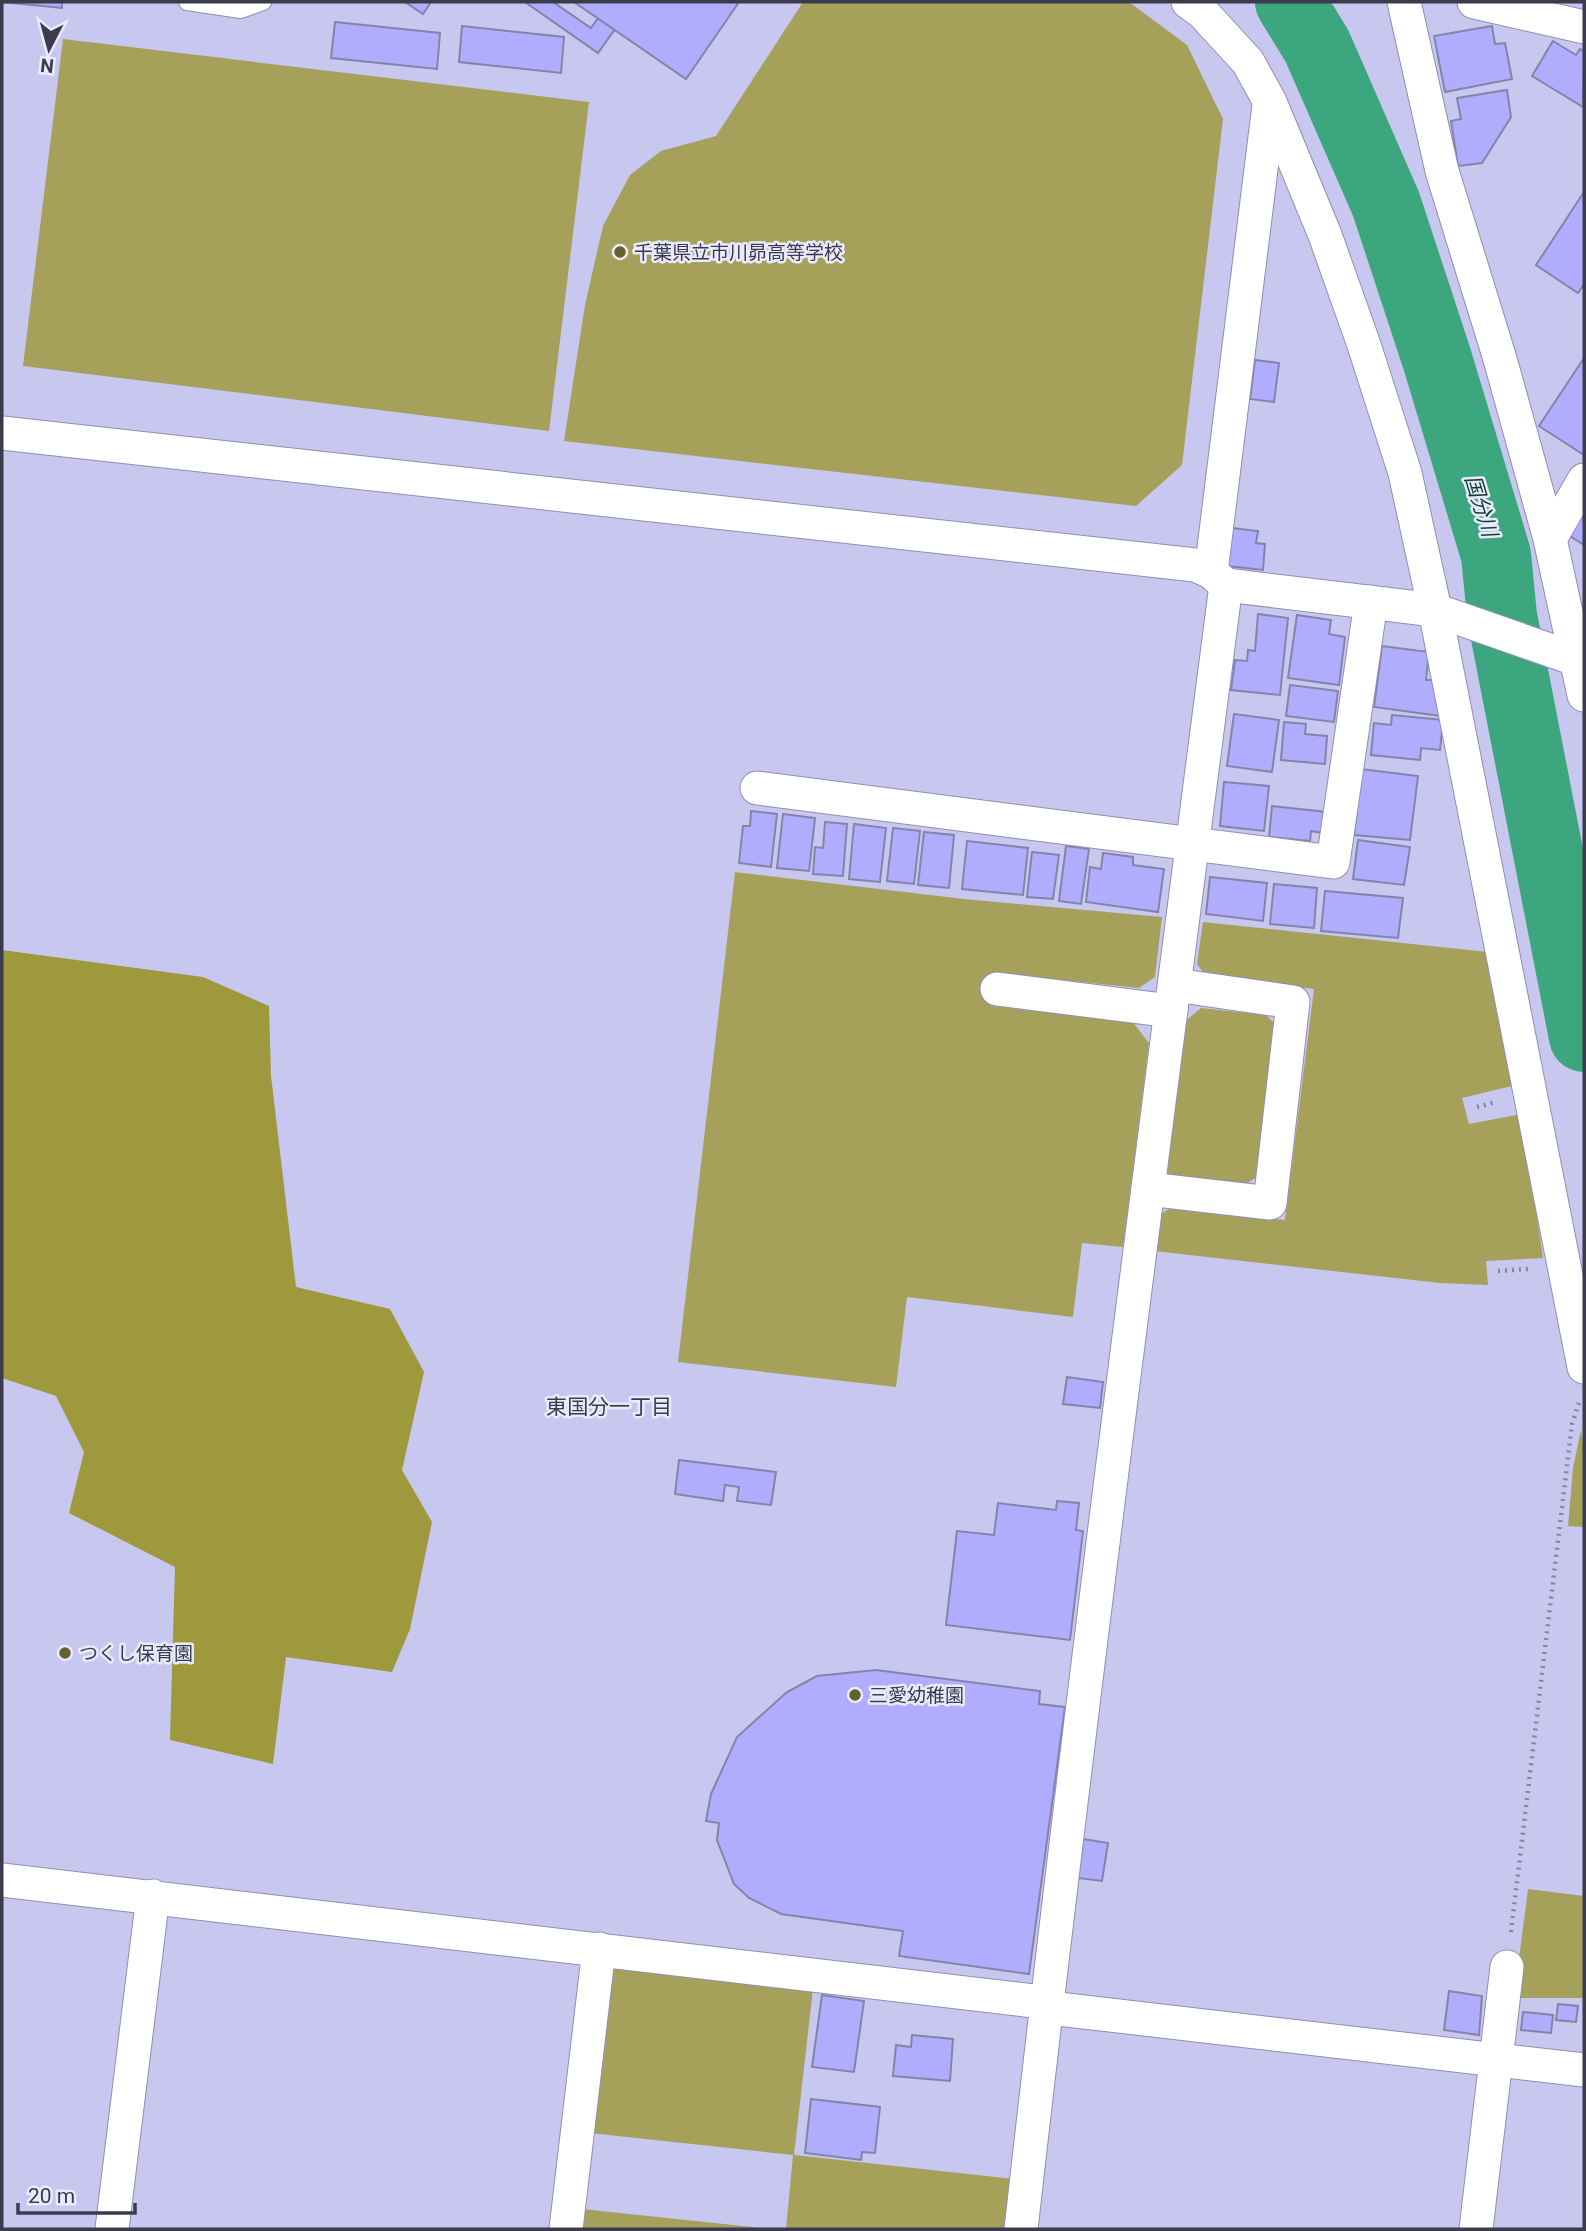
<svg xmlns="http://www.w3.org/2000/svg" width="1586" height="2231" viewBox="0 0 1586 2231" font-family="Roboto,'Noto Sans JP',sans-serif">
  <rect width="100%" height="100%" fill="#c7c7ef"/>
  <g fill="#a5a15b">
    <path d="M803,2H1129L1187,45L1223,119L1182,465L1136,506L564,441L585,305L603,226L630,175L661,151L716,136Z"/>
    <path d="M63,39L589,102L549,431L23,366Z"/>
    <path d="M735,872L964,899L1162,917L1155,977L1139,988L993,973L991,1006L1132,1021L1149,1043L1123,1247L1082,1243L1073,1317L907,1297L896,1387L678,1362Z"/>
    <path d="M1203,922L1488,952L1512,1086L1462,1098L1469,1124L1522,1114L1543,1258L1486,1261L1488,1285L1440,1283L1154,1251L1159,1215L1172,1207L1285,1220L1314,989L1206,976L1197,964Z"/>
    <path d="M1201,1008L1266,1015L1278,1027L1258,1176L1243,1186L1171,1179L1166,1168L1182,1024Z"/>
    <path d="M1581,1430L1584,1448V1527L1568,1526L1573,1468Z"/>
    <path d="M1528,1889L1584,1896V1998H1514Z"/>
    <path d="M616,1967L813,1989L794,2155L1014,2179L1009,2229H786L793,2155L590,2133L609,1972Z"/>
    <path d="M582,2209L770,2229H579Z"/>
  </g>
  <path fill="#9f993d" d="M2,950L203,977L269,1006L271,1076L296,1287L390,1309L424,1372L402,1470L432,1522L410,1629L392,1672L286,1657L273,1764L170,1740L175,1567L69,1513L84,1452L56,1396L2,1378Z"/>
  <g fill="none" stroke-linecap="round" stroke-linejoin="round">
    <path stroke="#3ca67f" stroke-width="70" d="M1290,2L1317,46L1386,204L1437,359L1496,555L1502,616L1584,1037"/>
  </g>
  <g fill="#b0adfe" stroke="#8484a9" stroke-width="2">
    <path d="M2,2H62V8Z"/>
    <path d="M405,2H431L423,14Z"/>
    <path d="M525,2H553L591,28L598,18L615,29L598,53Z"/>
    <path d="M574,2H739L686,79Z"/>
    <path d="M335,22L440,33L437,69L331,58Z"/>
    <path d="M462,26L564,37L561,73L459,62Z"/>
    <path d="M1492,26L1495,44L1505,43L1512,79L1445,92L1434,36Z"/>
    <path d="M1553,41L1576,55L1580,49L1584,51L1583,107L1532,76Z"/>
    <path d="M1507,90L1511,117L1482,163L1458,166L1451,121L1461,119L1457,98Z"/>
    <path d="M1584,192V284L1578,293L1536,265Z"/>
    <path d="M1584,358V455L1539,426Z"/>
    <path d="M1255,360L1279,363L1274,402L1250,399Z"/>
    <path d="M1584,513V545L1570,536Z"/>
    <path d="M1232,528L1258,531L1256,543L1265,544L1263,570L1227,566Z"/>
    <path d="M1258,614L1288,618L1280,695L1231,690L1235,660L1247,661L1248,650L1255,651Z"/>
    <path d="M1297,615L1331,620L1329,634L1345,637L1339,685L1288,678Z"/>
    <path d="M1382,646L1429,652L1426,680H1434L1441,716L1374,707Z"/>
    <path d="M1290,685L1338,691L1334,722L1286,716Z"/>
    <path d="M1234,714L1279,720L1272,772L1227,766Z"/>
    <path d="M1392,715L1443,720L1440,750L1421,748L1420,760L1371,755L1374,723L1391,725Z"/>
    <path d="M1284,722L1306,724L1305,734L1327,736L1325,764L1281,760Z"/>
    <path d="M1361,769L1418,776L1410,840L1354,835Z"/>
    <path d="M1224,782L1269,786L1264,831L1220,826Z"/>
    <path d="M1272,806L1326,812L1323,833L1311,831L1310,841L1269,837Z"/>
    <path d="M751,811L777,814L771,867L739,863L743,826H750Z"/>
    <path d="M783,814L815,818L809,871L777,868Z"/>
    <path d="M825,822L847,824L843,876L813,874L815,847L823,848Z"/>
    <path d="M854,824L886,828L880,882L849,879Z"/>
    <path d="M893,828L920,831L914,884L887,881Z"/>
    <path d="M924,832L954,835L949,888L918,885Z"/>
    <path d="M1358,840L1410,847L1404,885L1353,879Z"/>
    <path d="M967,841L1028,848L1023,895L962,889Z"/>
    <path d="M1066,846L1089,849L1081,904L1059,901Z"/>
    <path d="M1032,852L1059,855L1053,899L1027,897Z"/>
    <path d="M1103,853L1133,857V865L1164,869L1158,912L1086,902L1090,867L1101,869Z"/>
    <path d="M1210,877L1267,883L1263,921L1206,914Z"/>
    <path d="M1274,884L1317,888L1314,928L1270,924Z"/>
    <path d="M1325,891L1403,898L1398,938L1321,931Z"/>
    <path d="M1067,1377L1103,1382L1100,1408L1063,1404Z"/>
    <path d="M679,1460L776,1472L771,1505L737,1501L739,1487L725,1485L723,1501L675,1494Z"/>
    <path d="M1057,1501L1079,1503L1076,1530L1083,1531L1070,1640L946,1625L957,1531L994,1535L998,1503L1056,1510Z"/>
    <path d="M876,1670L1040,1691L1039,1704L1065,1707L1029,1974L899,1956L903,1931L781,1914L749,1898L734,1884L717,1840L719,1823L706,1821L711,1794L737,1737L787,1692L817,1676Z"/>
    <path d="M1083,1839L1108,1843L1102,1881L1078,1878Z"/>
    <path d="M1449,1991L1482,1996L1479,2035L1444,2030Z"/>
    <path d="M822,1995L864,2001L854,2072L812,2067Z"/>
    <path d="M1558,2004L1578,2006L1576,2022L1556,2020Z"/>
    <path d="M1523,2012L1553,2015L1551,2033L1521,2030Z"/>
    <path d="M912,2035L953,2039L950,2081L893,2076L896,2045L911,2047Z"/>
    <path d="M811,2099L880,2107L875,2153L862,2152L861,2160L805,2153Z"/>
  </g>
  <g fill="none" stroke-linecap="round" stroke-linejoin="round">
    <defs>
      <path id="service" d="M187,2L241,10L263,2"/>
      <g id="minor">
        <path d="M1188,2L1203,13L1248,62L1270,102L1325,235L1364,345L1405,473L1435,610L1584,1367"/>
        <path d="M1404,2L1442,171L1500,359L1550,539L1584,695"/>
        <path d="M1474,2L1584,27"/>
        <path d="M2,433L1195,565L1211,572L1226,585L1435,610L1578,660"/>
        <path d="M1550,539L1584,480"/>
        <path d="M1211,572L1269,105"/>
        <path d="M757,788L1333,862L1371,602"/>
        <path d="M997,989L1171,1011"/>
        <path d="M1148,1189L1270,1203L1293,1002L1175,985"/>
        <path d="M2,1880L1034,2001L1058,2009L1584,2070"/>
        <path d="M112,2229L153,1896"/>
        <path d="M566,2229L599,1949"/>
        <path d="M1021,2229C1083,1680 1155,1133 1226,585"/>
        <path d="M1476,2229L1507,1967"/>
      </g>
    </defs>
    <use href="#service" stroke="#8f8eb4" stroke-width="18"/>
    <use href="#minor" stroke="#8f8eb4" stroke-width="35"/>
    <g stroke="#8585a2" stroke-width="4.5" stroke-dasharray="2 5" stroke-linecap="butt">
      <path d="M1477,1107L1496,1102"/>
      <path d="M1498,1271L1528,1269"/>
      <path d="M1511,1932L1572,1424L1579,1403"/>
    </g>
    <use href="#service" stroke="#fff" stroke-width="16"/>
    <use href="#minor" stroke="#fff" stroke-width="33"/>
  </g>
  <g fill="#64612e" stroke="#e9eafe" stroke-width="2.5">
    <circle cx="620" cy="252" r="7"/>
    <circle cx="65" cy="1653" r="7"/>
    <circle cx="855" cy="1695" r="7"/>
  </g>
  <g text-anchor="middle" dominant-baseline="central" stroke-width="5" stroke-linejoin="round" paint-order="stroke">
    <g font-size="19" fill="#3b3b4b" stroke="#e9eafe" text-anchor="start">
      <text x="634" y="252">千葉県立市川昴高等学校</text>
      <text x="79" y="1653">つくし保育園</text>
      <text x="869" y="1695">三愛幼稚園</text>
    </g>
    <g font-size="21" font-style="italic" fill="#123f2f" stroke="#e9eafe">
      <text transform="translate(1481 506) rotate(73)">国分川</text>
    </g>
    <g font-size="21" fill="#3b3b4b" stroke="#e9eafe">
      <text x="609" y="1407">東国分一丁目</text>
    </g>
  </g>
  <rect width="1586" height="2231" fill="none" stroke="#3b3b4b" stroke-width="7"/>
  <g transform="translate(49 49) rotate(186)" stroke="#e9eafe" stroke-width="5" paint-order="stroke">
  <path d="M0-5L12 26L0 18L-12 26Z" fill="#3b3b4b"/>
  <text y="-10" font-size="19" font-weight="bold" text-anchor="middle" fill="#3b3b4b">N</text>
  </g>
  <path d="M18 2203v10h117v-10" fill="none" stroke="#3b3b4b" stroke-width="3.5"/>
  <text x="28" y="2203" font-size="21" fill="#3b3b4b" stroke="#e9eafe" stroke-width="5" paint-order="stroke">20 m</text>
</svg>
